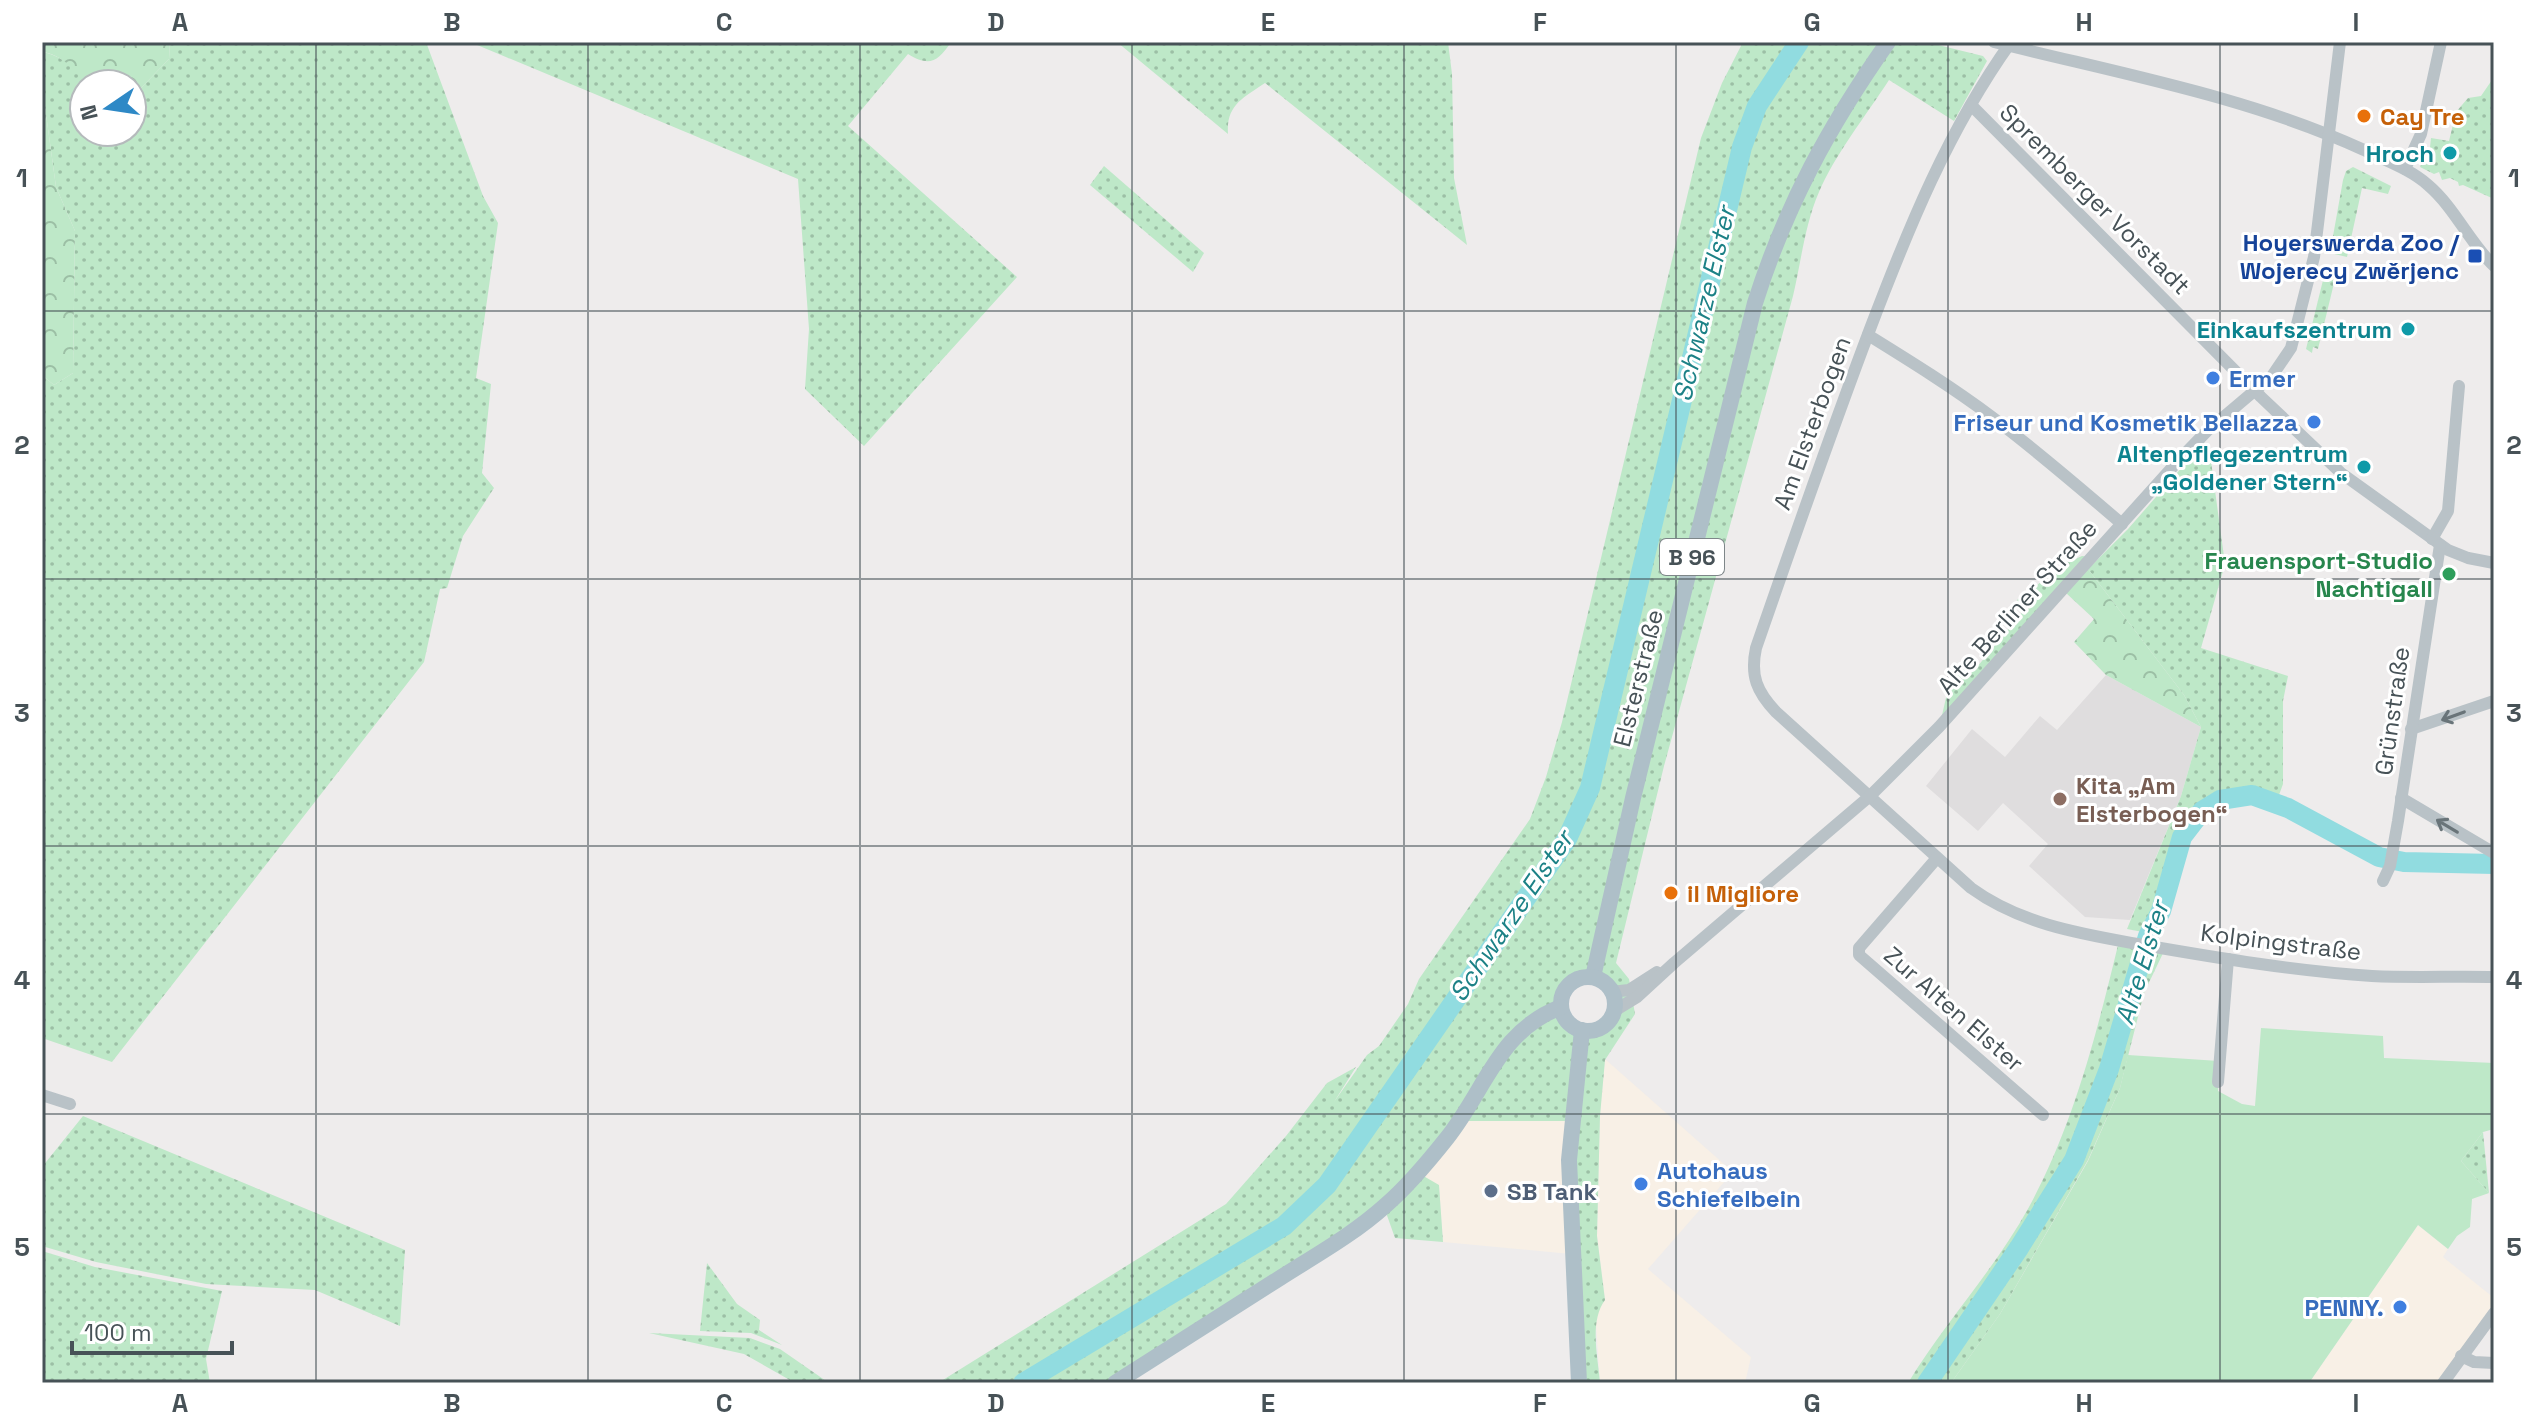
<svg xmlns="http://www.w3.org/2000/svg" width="2536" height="1425" viewBox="0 0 2536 1425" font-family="'Space Grotesk',sans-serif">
  <defs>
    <pattern id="grass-dots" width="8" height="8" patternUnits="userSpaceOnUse" patternTransform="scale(2)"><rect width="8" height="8" fill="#bee8c8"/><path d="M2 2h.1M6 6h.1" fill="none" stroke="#9cbfa5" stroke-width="1.8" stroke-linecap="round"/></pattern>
    <pattern id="forest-crowns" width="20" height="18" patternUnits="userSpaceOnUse" patternTransform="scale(2)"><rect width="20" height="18" fill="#bee8c8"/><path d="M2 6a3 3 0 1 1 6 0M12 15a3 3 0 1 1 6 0" fill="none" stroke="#9cbfa5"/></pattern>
  </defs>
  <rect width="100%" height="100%" fill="#eeecec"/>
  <g fill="#f8f0e6">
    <path d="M1605,1059L1733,1172L1648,1269L1751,1357L1745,1383H1600L1596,1324L1598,1310L1605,1300L1597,1236L1600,1116Z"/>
    <path d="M1459,1121H1571V1254L1443,1242L1439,1186L1420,1174Z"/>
    <path d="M2418,1225L2448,1249L2443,1257L2494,1298V1312L2443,1383H2309Z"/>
  </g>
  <path fill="#dfddde" d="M2106,675L2201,727L2181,796L2130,920L2085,917L2029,866L2048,844L2003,803L1978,831L1926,786L1972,729L2005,757L2040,716L2057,730Z"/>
  <g fill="url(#grass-dots)" fill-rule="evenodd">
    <path d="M170,42H426L483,196L498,223L476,378L491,384L482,473L494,488L463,536L447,588L440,589L424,662L112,1062L42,1038V375L54,385L73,373L75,231L56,187L42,85V52C65,55 80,77 103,84H84V132H132V88L140,89L169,59Z"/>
    <path d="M470,42H951C938,62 929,67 908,54L848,126L1017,277L864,446L805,389L809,329L798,179Z"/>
    <path d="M1117,42H1448L1452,74L1454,178L1467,245L1265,83C1243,98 1226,105 1228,134Z"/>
    <path d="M1743,42H1887L1800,182L1766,264L1669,643L1632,797L1607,917L1756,304L1782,227L1803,182L1889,42H1926L1983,56L1987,61L1954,121L1889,80C1867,114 1834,156 1819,192C1805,224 1801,262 1793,296L1664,766L1616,963L1629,979L1635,1014L1605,1060L1600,1116L1597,1236L1605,1300C1589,1322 1598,1357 1600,1383H1580L1570,1202L1572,1121H1459L1510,1041L1545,1012C1499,1034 1478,1093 1450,1133C1438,1150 1425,1166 1410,1181L1420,1174L1439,1185L1443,1242L1395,1238L1384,1207L1332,1245L1115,1383H938L1226,1204L1286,1136L1327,1083L1356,1067L1334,1102L1367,1055L1379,1046L1408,1004L1419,979L1530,819L1546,777L1562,722L1701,138L1722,83ZM1587,977C1606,979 1616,991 1614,1010L1623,1004C1614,1012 1609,1025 1597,1030C1561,1043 1543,982 1587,977Z"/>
    <path d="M2494,77V199L2463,185L2459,186L2458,182L2450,178L2442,180L2439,172L2434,174L2420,167L2424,158L2429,157L2431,138L2449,141L2456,112L2468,98L2481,96Z"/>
    <path d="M1104,166L1204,253L1193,272L1090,185Z"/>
    <path d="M2353,167L2391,186L2388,194L2362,188L2347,257L2330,253L2343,180L2346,171Z"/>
    <path d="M2326,268L2335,270L2336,275L2318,349L2313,347L2312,353L2306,349Z"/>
    <path d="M2204,442L2211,461L2225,564L2201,648L2288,676L2283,701V784L2279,795C2264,803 2241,791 2219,801C2180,816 2179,854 2168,888C2164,903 2155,918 2148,933L2127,929L2181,796L2201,727L2184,695L2088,569L2128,529Z"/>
    <path d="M2082,556L2093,557L1940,724L1948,689L1966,661L1977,667L2025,609L2017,600L2066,563Z"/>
    <path d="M2119,941L2165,949L2144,993L2120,1088L2088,1160L2000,1314L1951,1383H1908C1945,1322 1995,1269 2029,1207C2074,1124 2097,1032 2119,941Z"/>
    <path d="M83,1116L405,1250L400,1326L315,1290L206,1284L96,1262L42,1246V1167Z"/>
    <path d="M2483,1132L2489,1193L2461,1161Z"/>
    <path d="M42,1251L95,1267L222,1291L206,1359L210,1383H42Z"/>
    <path d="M707,1263L737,1304L760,1320L759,1330L782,1345L751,1333L700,1331Z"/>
    <path d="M649,1333L750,1338L780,1349L829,1383H795L744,1354Z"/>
  </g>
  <g fill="url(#forest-crowns)">
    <path d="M42,42H170L169,59L140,89L132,88V84C119,84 105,86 93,81C74,73 63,54 42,52Z"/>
    <path d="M42,85L56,187L75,231L73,373L54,385L42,375Z"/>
    <path d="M2088,569L2184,695L2201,727L2106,675L2074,642L2094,619L2066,593Z"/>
  </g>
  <path fill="#bee8c8" d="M2261,1028L2383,1036L2384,1058L2494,1063V1129L2483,1132L2461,1161L2489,1193L2472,1199L2470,1227L2457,1236L2448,1249L2418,1225L2309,1383H1951L2000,1314L2088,1161L2120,1088L2128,1055L2219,1061L2218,1091L2242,1104L2255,1106Z"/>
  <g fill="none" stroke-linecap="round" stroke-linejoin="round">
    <g stroke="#91dce0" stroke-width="20">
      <path d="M1023,1383L1284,1226L1327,1185L1567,839L1590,788L1742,147L1757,106L1799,42"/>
      <path d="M1927,1383L2019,1248L2074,1160L2109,1069L2148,936L2161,911L2182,837L2202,811L2220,800L2252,795L2288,808L2379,857L2404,862L2494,864"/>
    </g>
    <g stroke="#b9c2c7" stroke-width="12">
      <path d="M1994,42C2117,73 2250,97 2364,150C2386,161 2410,169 2428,185C2455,208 2469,242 2494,266"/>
      <path d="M2011,42C1948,130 1908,229 1870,329C1830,435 1793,541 1756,648C1750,676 1757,692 1776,712L1971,888C2022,925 2082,934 2143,945C2218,958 2295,971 2372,976C2413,978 2453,976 2494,977"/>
      <path d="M1972,106L2261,397L2341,473L2448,550L2468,558L2494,563"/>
      <path d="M2405,169L2421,134L2441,42"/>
      <path d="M1868,335C1910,361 1952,387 1992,417C2037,451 2079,487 2122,524"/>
      <path d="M2432,539L2448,511L2459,386"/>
      <path d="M2411,729L2494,701"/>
      <path d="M2401,798L2494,853"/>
      <path d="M1937,858L1859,948V955L2043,1115"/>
      <path d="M2383,881L2390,866L2398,821L2440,545"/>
      <path d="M1611,992L1629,990L1657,972"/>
      <path d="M1614,1011L1637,997L1674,963L1870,796L1939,727L2178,461L2207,431L2272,376L2291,348L2314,257L2340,42"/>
      <path d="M2218,1082L2228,959"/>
      <path d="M42,1095L70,1104"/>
      <path d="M2461,1356L2474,1362L2494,1363"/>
      <path d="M2443,1383L2494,1313"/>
    </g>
    <g stroke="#aebfc8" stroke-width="16">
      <path d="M1593,977L1633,798L1755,303C1786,205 1829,126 1888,42"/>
      <circle cx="1588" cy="1004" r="27"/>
      <path d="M1115,1383C1170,1348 1225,1313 1280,1278C1316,1255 1354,1234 1386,1205C1409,1185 1428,1162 1447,1138C1486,1089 1498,1031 1561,1007"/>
      <path d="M1579,1383L1569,1160L1582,1030"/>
    </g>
  </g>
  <defs><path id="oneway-shaft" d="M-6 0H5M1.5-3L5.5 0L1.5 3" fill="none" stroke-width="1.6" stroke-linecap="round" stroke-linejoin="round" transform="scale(2)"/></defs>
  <g stroke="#697479">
    <use href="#oneway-shaft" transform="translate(2453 716) rotate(160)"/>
    <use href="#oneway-shaft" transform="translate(2447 826) rotate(-149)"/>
  </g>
  <path fill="none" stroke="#475257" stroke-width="2" stroke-opacity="0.55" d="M316,42V1383M588,42V1383M860,42V1383M1132,42V1383M1404,42V1383M1676,42V1383M1948,42V1383M2220,42V1383M42,311H2494M42,579H2494M42,846H2494M42,1114H2494"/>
  <g fill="#e8710a" stroke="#fff" stroke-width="3">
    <circle cx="2364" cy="116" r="8"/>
    <circle cx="1671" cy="893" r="8"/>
  </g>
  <g fill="#0f9aa8" stroke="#fff" stroke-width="3">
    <circle cx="2450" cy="153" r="8"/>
    <circle cx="2408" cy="329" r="8"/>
    <circle cx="2364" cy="467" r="8"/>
  </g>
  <rect fill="#1a4fb4" stroke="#fff" stroke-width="3" x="2467" y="248" width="16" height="16" rx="4"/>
  <g fill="#3f7fe0" stroke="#fff" stroke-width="3">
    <circle cx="2213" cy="378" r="8"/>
    <circle cx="2314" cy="422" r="8"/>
    <circle cx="1641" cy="1184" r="8"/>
    <circle cx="2400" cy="1307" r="8"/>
  </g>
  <circle fill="#2e9e5b" stroke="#fff" stroke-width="3" cx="2449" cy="574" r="8"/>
  <circle fill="#8d6e63" stroke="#fff" stroke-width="3" cx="2060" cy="799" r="8"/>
  <circle fill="#5c6f8a" stroke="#fff" stroke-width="3" cx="1491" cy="1191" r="8"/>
  <g text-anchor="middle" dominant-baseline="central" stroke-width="6" stroke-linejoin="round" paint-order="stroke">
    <rect fill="#fff" stroke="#7e8689" stroke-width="2" x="1660" y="539" width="64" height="36" rx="6"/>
    <g font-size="22" font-weight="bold" fill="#475257">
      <text x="1692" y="557">B 96</text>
    </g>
    <g font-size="24" font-weight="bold" fill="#c56008" stroke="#fff" text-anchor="start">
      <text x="2380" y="116">Cay Tre</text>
      <text x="1687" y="893">il Migliore</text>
    </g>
    <g font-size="24" font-weight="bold" fill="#0d838f" stroke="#fff" text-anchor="end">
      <text x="2434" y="153">Hroch</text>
      <text x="2392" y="329">Einkaufszentrum</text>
      <text x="2348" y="453">Altenpflegezentrum<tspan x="2348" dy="28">„Goldener Stern“</tspan></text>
    </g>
    <g font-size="24" fill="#475257" stroke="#fff">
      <text transform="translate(2095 199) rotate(45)">Spremberger Vorstadt</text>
      <text transform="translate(1812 423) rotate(-70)">Am Elsterbogen</text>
      <text transform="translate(2017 607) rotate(-48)">Alte Berliner Straße</text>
      <text transform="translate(1638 678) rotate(-76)">Elsterstraße</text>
      <text transform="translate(2392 711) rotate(-82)">Grünstraße</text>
      <text transform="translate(2281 942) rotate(7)">Kolpingstraße</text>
      <text transform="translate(1954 1009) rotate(41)">Zur Alten Elster</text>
    </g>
    <g font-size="24" font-weight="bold" fill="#164399" stroke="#fff" text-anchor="end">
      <text x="2459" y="242">Hoyerswerda Zoo /<tspan x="2459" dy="28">Wojerecy Zwěrjenc</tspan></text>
    </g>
    <g font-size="24" font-weight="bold" fill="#366cbe" stroke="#fff" text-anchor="start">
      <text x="2229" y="378">Ermer</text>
      <text x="2298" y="422" text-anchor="end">Friseur und Kosmetik Bellazza</text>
      <text x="1657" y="1170">Autohaus<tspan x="1657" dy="28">Schiefelbein</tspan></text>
      <text x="2384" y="1307" text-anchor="end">PENNY.</text>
    </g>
    <g font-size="24" font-weight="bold" fill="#27864d" stroke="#fff" text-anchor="end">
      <text x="2433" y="560">Frauensport-Studio<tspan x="2433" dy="28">Nachtigall</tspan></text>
    </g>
    <g font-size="24" font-weight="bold" fill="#785e54" stroke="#fff" text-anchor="start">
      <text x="2076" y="785">Kita „Am<tspan x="2076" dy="28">Elsterbogen“</tspan></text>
    </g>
    <g font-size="24" font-weight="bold" fill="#4e5e75" stroke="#fff" text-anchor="start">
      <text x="1507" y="1191">SB Tank</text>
    </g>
    <g font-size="26" font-style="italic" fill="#1c8186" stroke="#fff">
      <text transform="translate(1704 304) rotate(-77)">Schwarze Elster</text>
      <text transform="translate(1511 916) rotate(-56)">Schwarze Elster</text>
      <text transform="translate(2142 963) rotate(-73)">Alte Elster</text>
    </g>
  </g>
  <rect width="2536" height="1425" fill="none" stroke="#ffffff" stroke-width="88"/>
  <g transform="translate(108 108) rotate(257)"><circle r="38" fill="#ffffff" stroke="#b5babc" stroke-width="2"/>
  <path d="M0-6L14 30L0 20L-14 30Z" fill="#2e89c6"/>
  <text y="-12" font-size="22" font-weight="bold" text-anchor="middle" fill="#475257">N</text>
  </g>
  <path d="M72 1341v12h160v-12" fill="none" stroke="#475257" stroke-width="4"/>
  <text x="84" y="1341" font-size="24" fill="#475257" stroke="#ffffff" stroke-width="6" paint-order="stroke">100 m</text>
  <rect x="44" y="44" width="2448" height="1337" fill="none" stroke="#475257" stroke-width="3"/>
  <g font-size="26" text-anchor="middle" font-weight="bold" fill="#475257">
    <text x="180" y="31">A</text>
    <text x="452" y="31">B</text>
    <text x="724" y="31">C</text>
    <text x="996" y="31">D</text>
    <text x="1268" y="31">E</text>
    <text x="1540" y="31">F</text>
    <text x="1812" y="31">G</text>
    <text x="2084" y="31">H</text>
    <text x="2356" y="31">I</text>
    <text x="22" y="187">1</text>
    <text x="2514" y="187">1</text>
    <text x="22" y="454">2</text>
    <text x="2514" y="454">2</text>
    <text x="22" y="722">3</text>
    <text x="2514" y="722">3</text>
    <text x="22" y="989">4</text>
    <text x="2514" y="989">4</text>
    <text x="22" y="1256">5</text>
    <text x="2514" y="1256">5</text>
    <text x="180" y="1412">A</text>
    <text x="452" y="1412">B</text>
    <text x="724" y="1412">C</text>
    <text x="996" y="1412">D</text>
    <text x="1268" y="1412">E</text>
    <text x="1540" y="1412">F</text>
    <text x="1812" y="1412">G</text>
    <text x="2084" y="1412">H</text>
    <text x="2356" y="1412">I</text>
  </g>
</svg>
